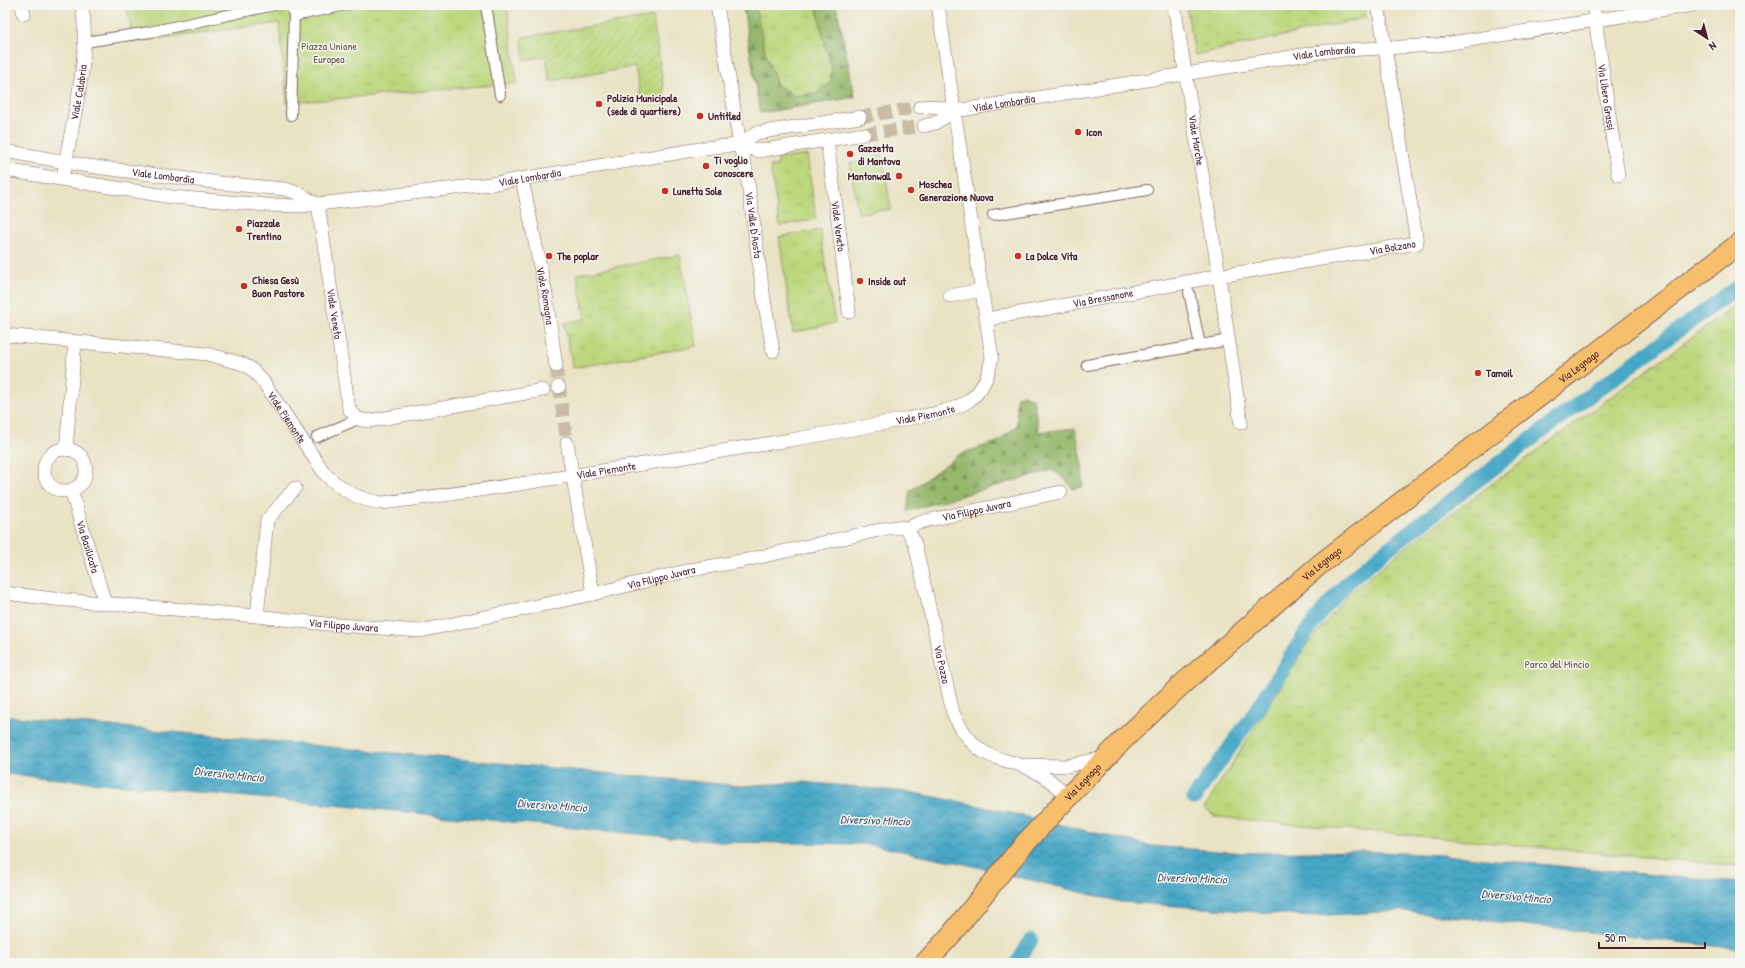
<svg xmlns="http://www.w3.org/2000/svg" width="1745" height="968" viewBox="0 0 1745 968" font-family="'Patrick Hand',sans-serif">
  <defs>
    <pattern id="grass-tufts" width="24" height="20" patternUnits="userSpaceOnUse"><rect width="24" height="20" fill="#bcd77c"/><path d="M3 7l-1-3M5 7V3M7 7l1-3M15 17l-1-3M17 17v-4M19 17l1-3" fill="none" stroke="#a3b86b"/></pattern>
    <pattern id="forest-firs" width="22" height="20" patternUnits="userSpaceOnUse"><rect width="22" height="20" fill="#95b86c"/><path d="M5 1l3.5 6h-7zM16 11l3.5 6h-7z" fill="#7c9559"/></pattern>
    <pattern id="garden-furrows" width="10" height="10" patternUnits="userSpaceOnUse"><rect width="10" height="10" fill="#bcd77c"/><path d="M-1 1l2-2M0 10L10 0M9 11l2-2" fill="none" stroke="#a3b86b"/></pattern>
    <pattern id="water-waves" width="16" height="10" patternUnits="userSpaceOnUse"><rect width="16" height="10" fill="#47a7c6"/><path d="M0 5q4-4 8 0t8 0" fill="none" stroke="#3d87a1"/></pattern>
  </defs>
  <rect width="100%" height="100%" fill="#f6f6f2"/>
  <filter id="ink" filterUnits="userSpaceOnUse"><feTurbulence type="fractalNoise" baseFrequency=".025" numOctaves="2"/><feDisplacementMap in="SourceGraphic" scale="8" xChannelSelector="R" yChannelSelector="G"/><feConvolveMatrix kernelMatrix="1 2 1 2 8 2 1 2 1" color-interpolation-filters="sRGB"/></filter>
  <filter id="wash" filterUnits="userSpaceOnUse"><feTurbulence type="fractalNoise" baseFrequency=".012" numOctaves="4" result="noise"/><feDisplacementMap in="SourceGraphic" scale="16" xChannelSelector="R" yChannelSelector="G"/><feGaussianBlur stdDeviation="0.9" result="paint"/><feColorMatrix in="noise" values="0 0 0 0 0 0 0 0 0 0 0 0 0 0 0 0 0 1.4 0 .05"/><feComposite in="paint" operator="in"/></filter>
  <g filter="url(#wash)">
    <rect width="100%" height="100%" fill="#e9e3c4"/>
    <g fill="url(#grass-tufts)" stroke="#837b54">
      <path d="M127,5H507L517,83L287,103L279,23L133,42Z"/>
      <path d="M743,5H836L855,97L760,113Z"/>
      <path d="M1186,5H1364L1366,18L1195,55Z"/>
      <path d="M881,146L891,209L858,213L850,163L864,161L862,149Z"/>
      <path d="M807,155L816,219L780,226L770,166L778,165V159Z"/>
      <path d="M820,230L835,323L793,333L779,237Z"/>
      <path d="M680,255L696,346L573,368L564,323L585,319L577,274Z"/>
      <path d="M1740,302V866L1216,817L1204,808L1308,644L1348,595L1406,547Z"/>
    </g>
    <g fill="url(#forest-firs)" stroke="#706c4c">
      <path d="M743,5H755L766,55L777,85L795,96L817,93L830,83L832,69L825,45L816,5H836L855,97L760,113Z"/>
      <path d="M1023,394L1033,399L1039,432L1075,428L1082,461L1083,487L1073,489L1066,480L1052,470L907,511L910,491L960,454L997,442L1017,426V397Z"/>
    </g>
    <path fill="url(#garden-furrows)" stroke="#837b54" d="M653,17L665,98L641,101L635,67L550,81L546,56L524,60L522,37Z"/>
    <path fill="url(#water-waves)" stroke="#486378" d="M5,716L741,786L804,782L909,792L981,806L1152,846L1245,853L1363,851L1443,855L1740,883V949L1402,911L1310,916L1121,902L956,862L867,844L722,842L5,774Z"/>
    <g fill="none" stroke-linecap="round" stroke-linejoin="round">
      <g stroke="#47a7c6" stroke-width="15">
        <path d="M1194,798L1258,708L1305,634L1324,609L1352,578L1385,551L1555,421L1740,285"/>
        <path d="M1017,963L1031,940"/>
      </g>
    </g>
  </g>
  <g filter="url(#ink)">
    <g fill="none" stroke-linecap="round" stroke-linejoin="round">
      <g stroke="#c9bca5" stroke-width="13" stroke-dasharray="13 6" stroke-linecap="butt">
        <path d="M860,117L920,107"/>
        <path d="M864,134L924,126"/>
        <path d="M556,366L567,443"/>
      </g>
      <defs>
        <g id="pedestrian">
          <path d="M291,5L294,16"/>
          <path d="M486,5L500,95"/>
          <path d="M85,42L150,32L274,5"/>
          <path d="M291,115L294,16L346,5"/>
          <path d="M993,215L1147,190"/>
          <path d="M1189,292L1200,345"/>
          <path d="M1087,365L1229,340"/>
          <path d="M317,437L358,419"/>
        </g>
        <g id="minor">
          <path d="M22,5L24,14"/>
          <path id="s1" d="M717,5L740,145L747,175L763,293L773,351"/>
          <path id="s2" d="M1174,5L1218,269L1241,423"/>
          <path id="s3" d="M1593,5L1618,175"/>
          <path id="s4" d="M920,107L932,106L955,111L1327,51L1438,45L1693,5"/>
          <path d="M924,126L935,123L955,111"/>
          <path id="s5" d="M827,141L838,221L849,312"/>
          <path d="M740,145L756,133L860,117"/>
          <path id="s6" d="M5,151L88,166L220,183L285,189L300,194L318,205"/>
          <path id="s7" d="M5,170L172,197L266,205L301,206L490,184L712,147L740,145L758,151L864,134"/>
          <path id="s8" d="M64,170C73,117 91,58 82,5"/>
          <path id="s9" d="M522,179L546,295L556,366"/>
          <path id="s10" d="M318,205L349,409L358,419L369,421L543,390"/>
          <path d="M950,296L981,290"/>
          <path id="s11" d="M987,320L1001,316L1044,309L1213,277L1417,243L1378,5"/>
          <path id="s12" d="M5,335L207,354L240,363L250,368L262,380L325,474C342,490 359,500 382,503C517,487 650,462 784,441C825,434 865,427 906,419C925,415 947,413 965,403C981,394 989,375 992,357L938,5"/>
          <path d="M558,387H559"/>
          <path d="M567,443L593,594"/>
          <circle cx="65" cy="470" r="21"/>
          <path d="M66,450L75,342"/>
          <path id="s13" d="M71,490L105,603"/>
          <path id="s14" d="M908,530L915,544L953,713C960,728 968,741 982,751C994,759 1007,760 1020,765C1039,772 1055,782 1068,797"/>
          <path id="s15" d="M908,530L914,525L925,521L1061,492"/>
          <path id="s16" d="M5,593L54,599L257,616L326,624L420,631L593,594L690,570L742,561L888,528L902,527L908,530"/>
          <path d="M257,616L267,520L295,488"/>
          <path d="M1026,765L1067,766L1107,757"/>
        </g>
        <g id="primary">
          <path id="s17" d="M925,963L950,936L1020,849L1068,797L1124,739L1178,688L1233,640L1319,565L1740,243"/>
        </g>
      </defs>
      <use href="#pedestrian" stroke="#826461" stroke-width="12"/>
      <use href="#minor" stroke="#826461" stroke-width="14"/>
      <use href="#primary" stroke="#826461" stroke-width="22"/>
      <use href="#pedestrian" stroke="#fff" stroke-width="10"/>
      <use href="#minor" stroke="#fff" stroke-width="13"/>
      <use href="#primary" stroke="#f7bf6c" stroke-width="20"/>
    </g>
  </g>
  <g fill="#c8321e" stroke="#f6f6f2" stroke-width="1.5">
    <circle cx="599" cy="104" r="4"/>
    <circle cx="700" cy="116" r="4"/>
    <circle cx="1078" cy="132" r="4"/>
    <circle cx="850" cy="154" r="4"/>
    <circle cx="706" cy="166" r="4"/>
    <circle cx="899" cy="176" r="4"/>
    <circle cx="911" cy="190" r="4"/>
    <circle cx="665" cy="191" r="4"/>
    <circle cx="239" cy="229" r="4"/>
    <circle cx="549" cy="256" r="4"/>
    <circle cx="1018" cy="256" r="4"/>
    <circle cx="860" cy="281" r="4"/>
    <circle cx="244" cy="286" r="4"/>
    <circle cx="1478" cy="373" r="4"/>
  </g>
  <g text-anchor="middle" dominant-baseline="central" stroke-width="3" stroke-linejoin="round" paint-order="stroke">
    <g font-size="11" fill="#664d3f" stroke="#f6f6f2">
      <text x="329" y="46">Piazza Unione<tspan x="329" dy="13">Europea</tspan></text>
      <text x="1557" y="664">Parco del Mincio</text>
    </g>
    <g font-size="11" fill="#4a1f2b" stroke="#f6f6f2">
      <text stroke="none"><textPath href="#s4" startOffset="409">Viale Lombardia</textPath></text>
      <text stroke="none"><textPath href="#s8" startOffset="79">Viale Calabria</textPath></text>
      <text stroke="none"><textPath href="#s3" startOffset="93">Via Libero Grassi</textPath></text>
      <text stroke="none"><textPath href="#s4" startOffset="85">Viale Lombardia</textPath></text>
      <text stroke="none"><textPath href="#s2" startOffset="137">Viale Marche</textPath></text>
      <text stroke="none"><textPath href="#s6" startOffset="160">Viale Lombardia</textPath></text>
      <text stroke="none"><textPath href="#s7" startOffset="529">Viale Lombardia</textPath></text>
      <text stroke="none"><textPath href="#s1" startOffset="223">Via Valle D'Aosta</textPath></text>
      <text stroke="none"><textPath href="#s5" startOffset="86">Viale Veneto</textPath></text>
      <text stroke="none"><textPath href="#s11" startOffset="412">Via Bolzano</textPath></text>
      <text stroke="none"><textPath href="#s9" startOffset="119">Viale Romagna</textPath></text>
      <text stroke="none"><textPath href="#s11" startOffset="118">Via Bressanone</textPath></text>
      <text stroke="none"><textPath href="#s10" startOffset="110">Viale Veneto</textPath></text>
      <text stroke="none"><textPath href="#s17" startOffset="888">Via Legnago</textPath></text>
      <text stroke="none"><textPath href="#s12" startOffset="994">Viale Piemonte</textPath></text>
      <text stroke="none"><textPath href="#s12" startOffset="310">Viale Piemonte</textPath></text>
      <text stroke="none"><textPath href="#s12" startOffset="670">Viale Piemonte</textPath></text>
      <text stroke="none"><textPath href="#s15" startOffset="72">Via Filippo Juvara</textPath></text>
      <text stroke="none"><textPath href="#s13" startOffset="59">Via Basilicata</textPath></text>
      <text stroke="none"><textPath href="#s17" startOffset="564">Via Legnago</textPath></text>
      <text stroke="none"><textPath href="#s16" startOffset="664">Via Filippo Juvara</textPath></text>
      <text stroke="none"><textPath href="#s16" startOffset="340">Via Filippo Juvara</textPath></text>
      <text stroke="none"><textPath href="#s14" startOffset="139">Via Pozzo</textPath></text>
      <text stroke="none"><textPath href="#s17" startOffset="240">Via Legnago</textPath></text>
    </g>
    <g font-size="11" font-weight="bold" fill="#4a1f2b" stroke="#f6f6f2" text-anchor="start">
      <text x="607" y="98">Polizia Municipale<tspan x="607" dy="13">(sede di quartiere)</tspan></text>
      <text x="708" y="116">Untitled</text>
      <text x="1086" y="132">Icon</text>
      <text x="858" y="148">Gazzetta<tspan x="858" dy="13">di Mantova</tspan></text>
      <text x="714" y="160">Ti voglio<tspan x="714" dy="13">conoscere</tspan></text>
      <text x="891" y="176" text-anchor="end">Mantonwall</text>
      <text x="919" y="184">Moschea<tspan x="919" dy="13">Generazione Nuova</tspan></text>
      <text x="673" y="191">Lunetta Sole</text>
      <text x="247" y="223">Piazzale<tspan x="247" dy="13">Trentino</tspan></text>
      <text x="557" y="256">The poplar</text>
      <text x="1026" y="256">La Dolce Vita</text>
      <text x="252" y="280">Chiesa Gesù<tspan x="252" dy="13">Buon Pastore</tspan></text>
      <text x="868" y="281">Inside out</text>
      <text x="1486" y="373">Tamoil</text>
    </g>
    <g font-size="12" font-style="italic" fill="#495569" stroke="#f6f6f2">
      <text transform="translate(229 774) rotate(6)">Diversivo Mincio</text>
      <text transform="translate(552 805) rotate(4)">Diversivo Mincio</text>
      <text transform="translate(875 820) rotate(2)">Diversivo Mincio</text>
      <text transform="translate(1192 878) rotate(2)">Diversivo Mincio</text>
      <text transform="translate(1516 896) rotate(5)">Diversivo Mincio</text>
    </g>
  </g>
  <rect width="1745" height="968" fill="none" stroke="#f6f6f2" stroke-width="20"/>
  <g transform="translate(1707 38) rotate(144)" stroke="#f6f6f2" stroke-width="3" paint-order="stroke">
  <path d="M0-3L7 15L0 10L-7 15Z" fill="#4a1f2b"/>
  <text y="-6" font-size="11" font-weight="bold" text-anchor="middle" fill="#4a1f2b">N</text>
  </g>
  <path d="M1599 942v6h106v-6" fill="none" stroke="#4a1f2b" stroke-width="2"/>
  <text x="1605" y="942" font-size="12" fill="#4a1f2b" stroke="#f6f6f2" stroke-width="3" paint-order="stroke">50 m</text>
</svg>
